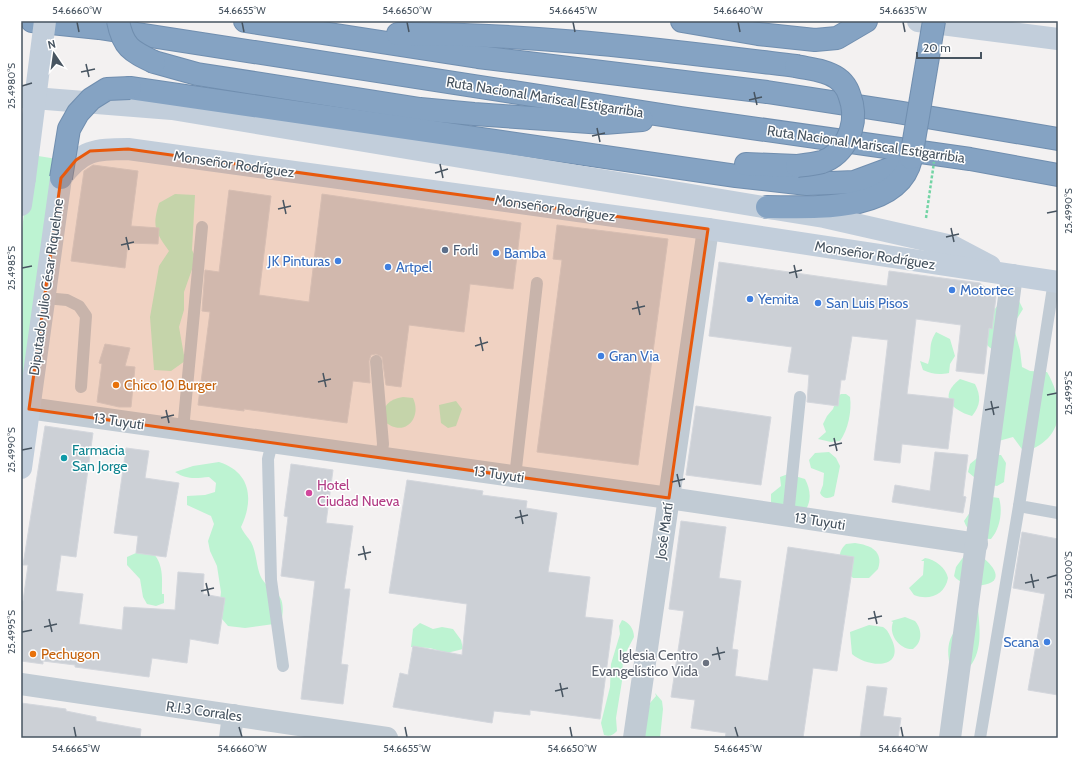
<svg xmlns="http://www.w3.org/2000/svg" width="1079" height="759" viewBox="0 0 1079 759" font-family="Cabin,sans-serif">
  <rect width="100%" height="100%" fill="#f3f1f1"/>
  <g fill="#bdf3d2">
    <path d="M32,155L57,159L21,403V236Z"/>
    <path d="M175,194L195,195L192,250L196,258L184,292V310L179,327L185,361L171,371L154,370L150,317L159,266L169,251C155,231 152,227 159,203Z"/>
    <path d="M1001,301H1019L1023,309L1013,325L1020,350L1022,367L1030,371L1047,372C1066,405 1064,440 1024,452L1013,437L995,442L996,352L989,347L983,340L985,322Z"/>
    <path d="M936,332L950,339L955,356L950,364L949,373C938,375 932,374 923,370L920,361L928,364C933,350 927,347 936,332Z"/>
    <path d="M960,379L975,384C981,396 981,405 972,416C951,410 938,396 960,379Z"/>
    <path d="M841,394H846L850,397C852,411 848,430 840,441L831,442L818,439L826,432L823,424L827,416L833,409L837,397Z"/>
    <path d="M403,397L413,398C423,420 402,439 383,420C382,406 389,399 403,397Z"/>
    <path d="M456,401L462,409L456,426L448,428L441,423L439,405Z"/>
    <path d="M829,452L836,458L840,466L834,496C828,499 823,499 820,493L823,485L824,473L811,468L809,460L815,453Z"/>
    <path d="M982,454L1001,455L1006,463L1004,482L997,486L981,483L968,472L970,464Z"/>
    <path d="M219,462C251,472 254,500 241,527C244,534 248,537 251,542C257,553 256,568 262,579C273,596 286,590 282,618L274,624L245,628L228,626L222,619L219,610L221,592L217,566L210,551L208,541L214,524L211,516L187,505V496L205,495L215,492L216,483L209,477C196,478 187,480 175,472L193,466Z"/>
    <path d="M788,474L805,479C810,488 812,500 806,509L771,514V494L781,486L780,477Z"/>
    <path d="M977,495L999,498C1003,511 1000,529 991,539C979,539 968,533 964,521L975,505Z"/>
    <path d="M855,543C870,545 884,551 878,569L869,578H853C843,569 833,556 846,544Z"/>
    <path d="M151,551C164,563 162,578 162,594H164V603L156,606L147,604L143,597L140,579L127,565V557L136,553Z"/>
    <path d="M967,552C969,552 973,552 976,553C983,556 1004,574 992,582C982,588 961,586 954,576L956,567Z"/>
    <path d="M925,558C935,559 946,568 948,578C945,595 929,601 914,595L909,588L923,575L924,561H921Z"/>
    <path d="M978,609C980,631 983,653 967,670L950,665C943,635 958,627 978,609Z"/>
    <path d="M905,617L915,621C922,629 923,642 913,649C900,650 888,635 893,622L891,621Z"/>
    <path d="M622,620C629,622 634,629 634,637L623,658L622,681L616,718L617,731C613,735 610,737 604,735L601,723L610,687L611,664L620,634L619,626Z"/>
    <path d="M420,623L433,629L442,627L453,629L461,640L463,649L447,653L430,648L411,647L413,629Z"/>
    <path d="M869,625L883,627C888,630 889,634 892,640C905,670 868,668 852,654L850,632Z"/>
    <path d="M655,693L662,701L663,709L660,738H642L650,703L656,696Z"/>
  </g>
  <g fill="#ccd0d6" stroke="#d4d7dd">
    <path d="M93,165L138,171L131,226L159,228L158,244L128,243L125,268L71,261L84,171Z"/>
    <path d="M229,190L271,196L259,295L309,302L322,194L521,223L513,289L470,284L464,332L409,325L401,387L386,385L382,357L376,354L371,355L369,361L370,383L353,381L347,423L244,409V411L198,405L210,312L202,311L205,270L219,272Z"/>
    <path d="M557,225L668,239L638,465L537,452L562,260L553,259Z"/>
    <path d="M719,262L887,286L889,271L980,283L996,297L992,329L989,328L984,374L956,371L961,325L916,319L907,394L954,399L948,449L902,444L900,463L874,460L888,340L852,336L845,380H841L838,406L807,402L809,375L788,372L792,347L709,336Z"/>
    <path d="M105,344L130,348L125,366L135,367L131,407H119L97,402L102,364L99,363Z"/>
    <path d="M696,406L771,417L761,485L686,475Z"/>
    <path d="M45,426L93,433L76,557L61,555L56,591L83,594L79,624L122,630L124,607L175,610L178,572L204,574L203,594L225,598L218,644L190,639L187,663L152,658L149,677L75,667V665L43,661V664L21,661V601H23L28,565H23Z"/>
    <path d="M126,448L149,451L145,478L179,483L166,557L136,553L138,536L114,533Z"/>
    <path d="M935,452L968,455L963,496L966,497L963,513L892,502L895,485L930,491Z"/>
    <path d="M291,464L333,470L326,523L353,526L344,589H350L341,664L348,665L343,704L301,699L315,581L281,576L288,517L284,516Z"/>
    <path d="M407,480L483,491L482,495L527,501L526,508L557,513L548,572L590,577L585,617L613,620L600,719L530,710V715L494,711L492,723L393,707L400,673L408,675L413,646L462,655L467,604L389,593Z"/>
    <path d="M681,521L726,527L719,578L741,581L732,649L738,650L735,676L768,681L788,547L854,557L837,671L813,668L803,738H725L726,733L691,728L695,700L671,697L684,611L669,609Z"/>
    <path d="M1022,532L1058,539V695L1028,690L1045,594L1013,588Z"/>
    <path d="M867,686L887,688L883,716L901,718L898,738H860Z"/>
    <path d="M21,703L66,709V711L96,717V721L141,729L140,738H21Z"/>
  </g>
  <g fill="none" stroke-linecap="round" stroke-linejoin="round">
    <defs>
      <g id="highway">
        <path d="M32,21L99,28L681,118L970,159L1058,175"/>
        <path d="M245,21L478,57L767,92L897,112L1058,139"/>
        <path d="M682,21L758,34L815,40L837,38L866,21"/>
        <path d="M398,34C532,33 663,50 796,66"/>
        <path d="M154,62L197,74L420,109L474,114L604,123L642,120"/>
        <path d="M130,88L736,176L807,184L854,182L900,165L911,158"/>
        <path d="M746,164L797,166"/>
        <path d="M767,207C810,207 898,214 911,159"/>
      </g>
    </defs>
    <use href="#highway" stroke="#708eaf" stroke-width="24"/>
    <g stroke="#c1cbd4" stroke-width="12">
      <path d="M1054,281L1019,506L1058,513"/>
      <path d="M45,298L67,300L79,306L86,316L81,387"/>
      <path d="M376,361L383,444L381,458"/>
      <path d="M183,430L202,227"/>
      <path d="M272,443L268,459L271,580L283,666"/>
      <path d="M515,477L537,283"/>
      <path d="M788,516L800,397"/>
      <path d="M980,738L1019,506"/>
    </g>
    <g stroke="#c1cbd4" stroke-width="22">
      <path d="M21,407L669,498L977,544"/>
      <path d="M21,684L387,738"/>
      <path d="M230,738L233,715"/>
      <path d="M634,738L708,229"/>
      <path d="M950,738L1012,275"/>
    </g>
    <g stroke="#c2cedb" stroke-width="22">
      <path d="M918,21L1058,39"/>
      <path d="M21,97L172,109L824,217L952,246L990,266"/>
      <path d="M21,170L25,178L21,205"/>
      <path d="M21,468L61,178C82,150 94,149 128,149L708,229L1058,282"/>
    </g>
    <use href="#highway" stroke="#85a3c3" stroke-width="22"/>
    <defs>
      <g id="highway-bridge">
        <path d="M118,21C123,47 131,51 154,62"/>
        <path d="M796,66C809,69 826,70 837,78C847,85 849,93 852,104C857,127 845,154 822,162C814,164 805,165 797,166"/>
        <path d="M911,158L934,21"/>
        <path d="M61,178L69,129L78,113L91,99L107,89L130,88"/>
      </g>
    </defs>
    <use href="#highway-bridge" stroke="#708eaf" stroke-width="24" stroke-linecap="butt"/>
    <path stroke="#72d4a4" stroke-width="2.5" stroke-dasharray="3 2" stroke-linecap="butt" d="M926,218L934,162"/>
    <path stroke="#c2cedb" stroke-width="22" d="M25,178L45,21"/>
    <use href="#highway-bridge" stroke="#85a3c3" stroke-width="22"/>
  </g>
  <path fill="#e8590c" fill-opacity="0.2" stroke="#e8590c" stroke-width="3" stroke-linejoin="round" d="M128,149L708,229L669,498L29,409L61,178L76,160L90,151Z"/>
  <path fill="none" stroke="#475460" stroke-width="1.5" d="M77,22L79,32M242,22L244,32M407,22L409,32M573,22L575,32M738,22L740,32M903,22L905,32M86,64L89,77M81,72L95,69M22,86L32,83M754,92L757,105M749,100L762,97M597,128L600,142M592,136L605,133M440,164L443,178M435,173L448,169M283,200L286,214M278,209L291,206M1047,213L1057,211M951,228L954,242M126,237L129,250M946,237L959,234M121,245L134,242M794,265L797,278M22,268L32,266M789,273L802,270M637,301L640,315M632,309L645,306M480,337L483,351M475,346L488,342M323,373L326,387M318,382L331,379M1047,395L1057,393M991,401L994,415M166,410L169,423M985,410L999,407M161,418L174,415M834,438L837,451M829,446L842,443M22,450L32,448M677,474L680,487M672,482L685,479M520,510L523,524M515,518L528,515M363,546L366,560M358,555L371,552M1031,574L1034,588M1047,578L1057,575M206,583L209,596M1025,583L1039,580M201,591L214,588M874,611L877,624M49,619L52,632M868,619L882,616M44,627L57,624M22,632L32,630M717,647L720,660M712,655L725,652M560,683L563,697M555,691L568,688M74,727L76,737M239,727L242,737M405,727L407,737M570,727L572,737M735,727L738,737M901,727L903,737"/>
  <circle fill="#5c6f8a" stroke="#fff" stroke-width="1.5" cx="445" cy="250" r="4"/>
  <g fill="#3f7fe0" stroke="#fff" stroke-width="1.5">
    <circle cx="496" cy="253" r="4"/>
    <circle cx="338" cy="261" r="4"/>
    <circle cx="388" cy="267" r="4"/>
    <circle cx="952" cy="290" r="4"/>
    <circle cx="750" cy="299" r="4"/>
    <circle cx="818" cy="303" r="4"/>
    <circle cx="601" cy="356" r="4"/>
    <circle cx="1047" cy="642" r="4"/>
  </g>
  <g fill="#e8710a" stroke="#fff" stroke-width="1.5">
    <circle cx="116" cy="385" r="4"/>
    <circle cx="33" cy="654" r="4"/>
  </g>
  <circle fill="#0f9aa8" stroke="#fff" stroke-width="1.5" cx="64" cy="458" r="4"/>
  <circle fill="#d1479c" stroke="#fff" stroke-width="1.5" cx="309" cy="493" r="4"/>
  <circle fill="#6b7280" stroke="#fff" stroke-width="1.5" cx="706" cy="663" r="4"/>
  <g text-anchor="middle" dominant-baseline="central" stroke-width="3" stroke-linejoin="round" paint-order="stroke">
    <g font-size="14" fill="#475460" stroke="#fff">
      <text transform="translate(545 97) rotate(9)">Ruta Nacional Mariscal Estigarribia</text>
      <text transform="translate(866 144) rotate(8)">Ruta Nacional Mariscal Estigarribia</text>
      <text transform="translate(234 164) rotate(8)">Monseñor Rodríguez</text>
      <text transform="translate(555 208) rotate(8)">Monseñor Rodríguez</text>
      <text transform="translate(875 255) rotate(9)">Monseñor Rodríguez</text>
      <text transform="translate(46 287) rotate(-82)">Diputado Julio César Riquelme</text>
      <text transform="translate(119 421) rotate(8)">13 Tuyuti</text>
      <text transform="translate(499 474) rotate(8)">13 Tuyuti</text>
      <text transform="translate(820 521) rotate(9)">13 Tuyuti</text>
      <text transform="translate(664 531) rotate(-82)">José Martí</text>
      <text transform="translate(204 711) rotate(8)">R.I.3 Corrales</text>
    </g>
    <g font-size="14" fill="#4e5e75" stroke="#fff" text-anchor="start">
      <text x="453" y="250">Forli</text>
    </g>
    <g font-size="14" fill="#366cbe" stroke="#fff" text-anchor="start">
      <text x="504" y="253">Bamba</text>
      <text x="330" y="261" text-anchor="end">JK Pinturas</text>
      <text x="396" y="267">Artpel</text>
      <text x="960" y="290">Motortec</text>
      <text x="758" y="299">Yemita</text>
      <text x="826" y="303">San Luis Pisos</text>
      <text x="609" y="356">Gran Via</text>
      <text x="1039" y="642" text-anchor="end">Scana</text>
    </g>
    <g font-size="14" fill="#c56008" stroke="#fff" text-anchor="start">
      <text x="124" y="385">Chico 10 Burger</text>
      <text x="41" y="654">Pechugon</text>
    </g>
    <g font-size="14" fill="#0d838f" stroke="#fff" text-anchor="start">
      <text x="72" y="450">Farmacia<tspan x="72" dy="16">San Jorge</tspan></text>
    </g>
    <g font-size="14" fill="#b23c85" stroke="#fff" text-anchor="start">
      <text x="317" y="485">Hotel<tspan x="317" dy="16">Ciudad Nueva</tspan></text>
    </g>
    <g font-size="14" fill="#5b616d" stroke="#fff" text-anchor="end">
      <text x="698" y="655">Iglesia Centro<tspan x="698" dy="16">Evangelístico Vida</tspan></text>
    </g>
  </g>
  <rect width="1079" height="759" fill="none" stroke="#ffffff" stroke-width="44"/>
  <g transform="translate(54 54) rotate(347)" stroke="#ffffff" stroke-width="3" paint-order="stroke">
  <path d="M0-3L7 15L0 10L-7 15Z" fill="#475460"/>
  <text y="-6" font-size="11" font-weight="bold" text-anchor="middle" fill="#475460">N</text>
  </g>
  <path d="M917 52v6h64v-6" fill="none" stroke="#475460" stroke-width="2"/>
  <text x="923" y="52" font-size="12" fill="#475460" stroke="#ffffff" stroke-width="3" paint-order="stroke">20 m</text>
  <rect x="22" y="22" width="1035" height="715" fill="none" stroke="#475460" stroke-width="1.5"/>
  <g font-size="10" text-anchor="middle" fill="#475460">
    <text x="77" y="14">54.6660°W</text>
    <text x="242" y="14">54.6655°W</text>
    <text x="407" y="14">54.6650°W</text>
    <text x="573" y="14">54.6645°W</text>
    <text x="738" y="14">54.6640°W</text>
    <text x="903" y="14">54.6635°W</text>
    <text transform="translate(11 86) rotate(-90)" y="4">25.4980°S</text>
    <text transform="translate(1068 211) rotate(-90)" y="4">25.4990°S</text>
    <text transform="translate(11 268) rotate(-90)" y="4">25.4985°S</text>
    <text transform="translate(1068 393) rotate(-90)" y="4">25.4995°S</text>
    <text transform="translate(11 450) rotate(-90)" y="4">25.4990°S</text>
    <text transform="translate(1068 575) rotate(-90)" y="4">25.5000°S</text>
    <text transform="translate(11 632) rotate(-90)" y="4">25.4995°S</text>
    <text x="76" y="752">54.6665°W</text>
    <text x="242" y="752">54.6660°W</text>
    <text x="407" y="752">54.6655°W</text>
    <text x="572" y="752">54.6650°W</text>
    <text x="738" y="752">54.6645°W</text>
    <text x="903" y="752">54.6640°W</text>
  </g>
</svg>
